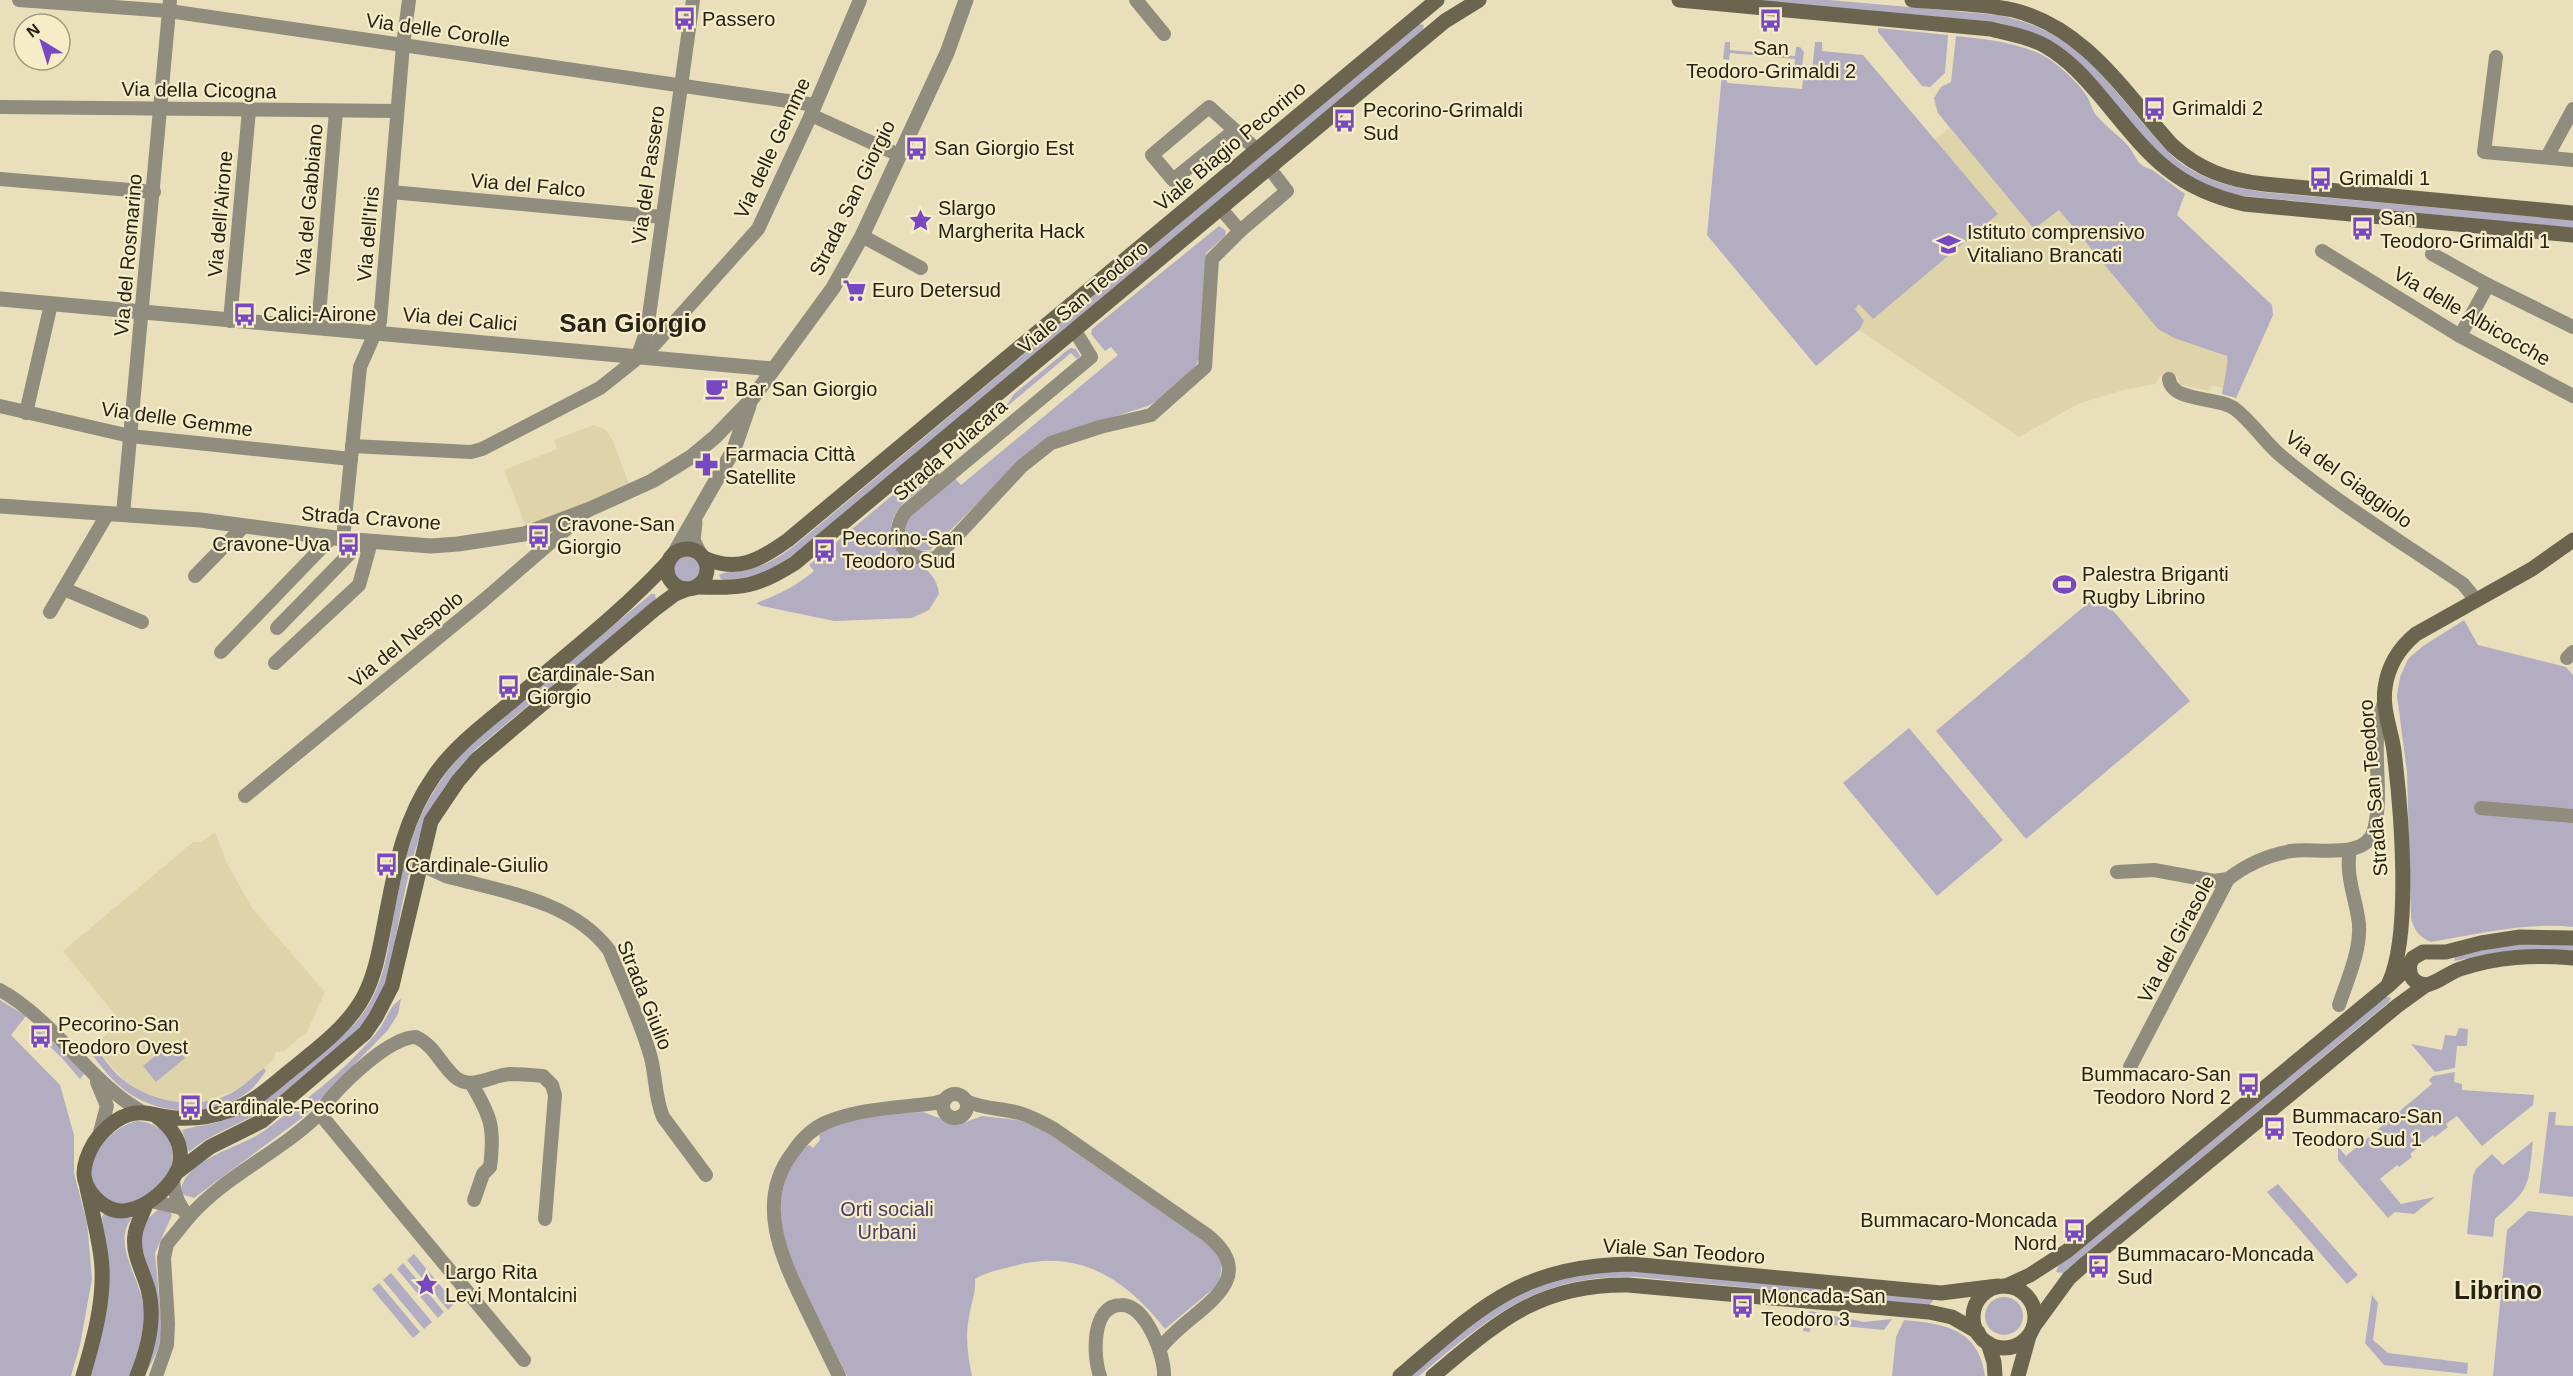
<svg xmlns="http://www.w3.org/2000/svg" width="2573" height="1376" viewBox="0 0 2573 1376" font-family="Arial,sans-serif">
  <rect width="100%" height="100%" fill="#e9e0bb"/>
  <g fill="#dfd4a9">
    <path d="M1863,55L1934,140L1949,128L1938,113L1934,103L1937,92L1945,84L2272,305L2273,315L2236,398L2222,394L2223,388L2212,385L2210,391L2182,385L2179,382L2177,375L2160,376L2156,384L2123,390L2078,404L2019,437L1859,330L1816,366L1817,95Z"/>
    <path d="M594,425L606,430L613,441L630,487L526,527L504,470L557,449L554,440Z"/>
    <path d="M215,832L226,861L252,908L325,992L307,1032L284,1051L276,1052L274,1060L238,1089L207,1101H172L142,1092L123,1079L94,1046L120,1021L63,951L193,842H201Z"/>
  </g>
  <g fill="#b3adc2">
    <path d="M1747,0H1830L1998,15C2069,29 2097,69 2141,121C2154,136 2166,152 2182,164C2207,181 2234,188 2263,192L2573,220V228L2234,195L2215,189L2175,169L2034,33L1996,22Z"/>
    <path d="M1419,24L1424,25L1423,30L798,551C778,566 747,587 721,579L719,575C726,571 735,572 743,571C763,567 778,558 794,546Z"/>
    <path d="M1878,28L1948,35L1945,73L1930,87L1922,86L1878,32Z"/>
    <path d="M1956,36C1987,39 2032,44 2056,64C2067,73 2081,86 2088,98C2091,104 2092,110 2096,115C2106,127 2120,136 2129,147C2136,156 2138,167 2151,169L2185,194L2177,215L2272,305L2273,315L2236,398L2222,394C2223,388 2229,361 2227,356L2174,338L2158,329L2059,210L2034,229L1938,113L1934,98L1941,87L1951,82Z"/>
    <path d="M1725,42H1730V50L1795,56L1796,47H1800L1804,52L1802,67L1794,70L1795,59L1730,53L1729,60L1723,59Z"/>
    <path d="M1815,42H1822V51L1863,55L1998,214L1873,319L1859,304L1855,309L1864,321L1859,330L1816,366L1707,235L1722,74L1727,75V83L1802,89L1803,79L1811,80Z"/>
    <path d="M1219,226L1226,231L1225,236L1206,253L1200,356C1194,376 1166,396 1148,406L1071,430L1018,464L930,550L916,551C904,541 904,535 906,520L954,477L961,485L1118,355L1111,347L1105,351L1091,334L1092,329Z"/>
    <path d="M1070,348L1076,349L1080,356L1077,359L1071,353L1004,409L1014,394Z"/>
    <path d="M918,477L923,481L921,489C914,495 902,502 897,511C872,550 938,559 939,594L929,610L912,618L834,621L762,606L756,603C778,595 796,586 814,571L809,565L913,478Z"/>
    <circle cx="687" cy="570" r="14"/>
    <path d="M651,594H655L656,600L477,748C420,805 412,856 397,931C392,959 388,990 372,1013C353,1042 322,1062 295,1083C282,1093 270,1106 256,1114C232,1128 210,1134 189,1152L182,1130C200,1125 218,1124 235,1116C249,1109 263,1096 275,1086C312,1059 358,1034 376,990C386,968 389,942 393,919C407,846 416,803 468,747Z"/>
    <path d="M2099,594L2190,701L2026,839L1936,731Z"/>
    <path d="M2464,620L2478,645L2566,667L2573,675V927C2526,922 2478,934 2431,942C2419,937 2414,930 2411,918L2407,772L2397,696L2400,677L2408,659L2423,646Z"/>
    <path d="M1909,728L2003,840L1937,896L1843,783Z"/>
    <path d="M2509,944H2573V951L2540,949L2510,951L2454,961L2455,957Z"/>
    <path d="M2385,996L2391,998L2389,1002L2063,1273L2056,1272L2058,1266Z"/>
    <path d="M401,999L398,1014L388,1030L302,1118L194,1198L181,1194C180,1160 242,1147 264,1131C295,1107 329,1084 356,1055C364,1047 373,1038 380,1028C387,1018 390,1005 401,999Z"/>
    <path d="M0,1000L26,1016L11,1035L60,1085L74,1135V1173L87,1223L92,1279L80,1345L71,1376H0Z"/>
    <path d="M2459,1028L2468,1029L2467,1046H2457L2455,1068L2435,1072L2411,1044L2442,1050L2445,1035L2456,1036Z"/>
    <path d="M38,1029L68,1056L84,1074L80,1079L61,1057L35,1033Z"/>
    <path d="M172,1042L185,1058L156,1082L143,1066Z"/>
    <path d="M90,1044C102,1053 109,1068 121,1078C152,1104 204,1112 238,1089C247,1083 255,1075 264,1068L266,1071C261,1078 255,1087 248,1092C216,1117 163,1116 130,1094C113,1083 101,1066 89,1051Z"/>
    <path d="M2455,1072L2454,1082L2462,1084V1090L2534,1095L2533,1105L2482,1146L2457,1116L2446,1124L2448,1127L2435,1137L2433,1135L2410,1154L2412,1157L2399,1167L2397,1165L2380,1179L2401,1204L2435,1197L2414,1214L2395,1212L2388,1218L2338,1160V1147L2346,1156L2432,1084L2429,1080L2433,1076Z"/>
    <path d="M923,1112L958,1125L982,1116L1017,1120L1037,1126L1210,1245L1222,1263L1219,1284L1165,1329C1126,1279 1079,1248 1014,1266C1000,1270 988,1271 975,1279C976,1293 971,1304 969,1317C965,1336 968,1358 972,1376H847C835,1352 824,1329 812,1305C791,1262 768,1218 789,1170C793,1161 800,1149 809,1145L813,1148L820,1140L819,1135C842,1114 893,1113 923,1112Z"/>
    <path d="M2549,1112H2556L2555,1125L2573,1126V1197L2539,1193Z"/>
    <path d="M137,1121C162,1122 180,1145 170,1169C163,1187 135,1209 115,1203C109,1201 105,1197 100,1193C76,1166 109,1127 137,1121Z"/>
    <path d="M2533,1141C2528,1188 2531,1187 2495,1219L2493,1237L2467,1234L2473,1176L2476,1169L2492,1154L2503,1165Z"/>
    <path d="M2278,1184L2358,1275L2347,1284L2267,1192Z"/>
    <path d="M159,1209L169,1210L172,1215L155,1253L163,1339L145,1376L151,1277L140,1241L146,1220Z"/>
    <path d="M2528,1211L2573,1216V1376H2493L2507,1230Z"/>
    <path d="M104,1213L132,1218C110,1245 144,1282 144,1312C144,1331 137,1358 130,1376H88L106,1251L102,1217Z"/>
    <path d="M414,1254L455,1303L448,1310L407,1260Z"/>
    <path d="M403,1263L444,1312L438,1318L397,1269Z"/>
    <path d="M1636,1270L1933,1299V1301L1929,1305L1636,1277C1538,1274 1490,1317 1419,1376H1409C1460,1333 1512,1284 1581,1274C1599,1271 1618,1271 1636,1270Z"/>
    <path d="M391,1273L432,1322L424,1329L383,1280Z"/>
    <path d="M379,1283L420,1332L413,1338L372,1289Z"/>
    <path d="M2372,1295L2378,1303L2373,1340L2388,1353L2468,1363L2467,1374L2384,1365L2365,1343Z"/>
    <circle cx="2004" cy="1316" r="19"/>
    <path d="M1811,1311L1864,1322L1892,1319L1884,1330L1811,1323L1810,1332L1803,1331L1804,1316Z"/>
    <path d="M1904,1320C1944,1324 1978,1328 1985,1376H1892L1896,1337Z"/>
  </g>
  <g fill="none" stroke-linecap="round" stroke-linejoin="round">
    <g stroke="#908c7e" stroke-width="14">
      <path d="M19,0L169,11L815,105"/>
      <path d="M1136,0L1164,34"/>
      <path d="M2496,57L2484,152L2573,160"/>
      <path d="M0,107L397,111"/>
      <path d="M811,115L899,155"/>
      <path d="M1235,130L1173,180L1152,155L1209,107L1257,150"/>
      <path d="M2547,157L2573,109"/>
      <path d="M0,179L154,192"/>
      <path d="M391,192L662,217"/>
      <path d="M1240,231L1287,191L1270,169"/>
      <path d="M862,236L921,268"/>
      <path d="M2322,251L2460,336L2573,396"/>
      <path d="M2432,254L2488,285L2573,327"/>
      <path d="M230,321L249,110"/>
      <path d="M318,328L336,111"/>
      <path d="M1075,331L1091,357L905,512C887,538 906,563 936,558L1022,466L1051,443L1100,427L1151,415L1205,367L1212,259L1240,231L1222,210"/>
      <path d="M2460,336L2488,285"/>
      <path d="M638,355L647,330L693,0"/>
      <path d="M2169,379C2172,403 2219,396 2235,409C2252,422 2264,441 2280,455C2337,503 2402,542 2463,584L2476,600"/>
      <path d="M0,406L130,436L351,459"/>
      <path d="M26,413L51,304"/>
      <path d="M352,446L471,452L482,449L600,388L654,345L758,229L811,115L860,0"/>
      <path d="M919,460L937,483"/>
      <path d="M123,514L170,0"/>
      <path d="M343,539L360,367L380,322L403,45L409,0"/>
      <path d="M195,576L244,526"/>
      <path d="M64,589L142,622"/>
      <path d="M50,612L108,513"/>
      <path d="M277,628L362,541"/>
      <path d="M221,652L331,538"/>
      <path d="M2567,658L2573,652"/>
      <path d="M275,663L359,585L371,542"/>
      <path d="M245,796L484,600L586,512"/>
      <path d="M2481,808L2573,816"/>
      <path d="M419,865C430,867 439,874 449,877C505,892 572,901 609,950C623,985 641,1021 651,1058C656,1078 655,1098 663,1117L706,1175"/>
      <path d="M2117,872L2154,870L2214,881L2228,879"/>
      <path d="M0,990C57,1022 88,1082 144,1113"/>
      <path d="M2339,1005C2347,981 2361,950 2359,924C2356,898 2345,876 2350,850"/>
      <path d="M2130,1067L2228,879C2246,865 2268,855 2291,851C2314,847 2366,861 2374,830C2385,788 2368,746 2384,703"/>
      <path d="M97,1082L107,1106L99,1136"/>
      <path d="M471,1083C491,1116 495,1128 490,1167L483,1174L474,1200"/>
      <circle cx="955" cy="1106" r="12"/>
      <path d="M966,1101C983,1109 1000,1108 1019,1113C1031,1116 1043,1123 1054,1129L1207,1235C1268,1284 1185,1312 1160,1349"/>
      <path d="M320,1114L524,1360"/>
      <path d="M173,1177C173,1193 178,1205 189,1217C226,1175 279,1153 318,1115C322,1111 325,1105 329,1100C345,1081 390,1037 416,1037C435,1046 440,1064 455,1077C471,1091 492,1075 510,1074C520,1074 532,1075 543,1076L552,1085L555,1095L545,1219"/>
      <path d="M151,1201L181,1208"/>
      <path d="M156,1376L167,1345L168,1323L164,1258L167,1244L189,1217"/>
      <path d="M839,1376C828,1353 816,1329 805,1306C781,1257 755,1201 793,1152C801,1140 813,1128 827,1122C862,1108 897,1108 935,1103L945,1100"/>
      <path d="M1100,1376C1093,1357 1091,1305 1121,1305C1146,1304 1165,1356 1164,1376"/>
    </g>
    <g stroke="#908c7e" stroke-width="15">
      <path d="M0,299L773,369"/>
      <path d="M0,506L200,520L343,539L431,546L458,544L524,534L590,509L652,481L691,457L715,437L751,400L833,288L862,236L947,53L966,0"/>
      <path d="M695,523L693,540L700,554"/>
      <path d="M675,552L734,449L749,406"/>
    </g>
    <g stroke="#6b6550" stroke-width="15">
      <path d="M1679,0L1991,29C2010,34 2030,37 2047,47C2069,60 2085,78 2101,97C2146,151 2171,188 2244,204L2573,235"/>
      <path d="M1912,0C1945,3 1980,3 2013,10C2085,27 2125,93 2172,145C2199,170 2228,180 2264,184L2573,213"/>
      <circle cx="687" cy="569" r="20"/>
      <path d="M704,558C738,573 760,560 788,540L1437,0"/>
      <path d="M697,587C742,588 756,588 795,563L1445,21L1479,0"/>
      <path d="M2410,964C2408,976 2414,984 2426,985C2438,983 2448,973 2460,969C2498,956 2534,955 2573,958"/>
      <path d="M2389,983C2412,933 2401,808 2394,751C2391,729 2382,710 2385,688C2388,665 2399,648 2416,634L2532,569L2573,540"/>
      <path d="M156,1116C171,1127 183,1142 180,1162C176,1187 134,1221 109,1208C96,1201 85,1189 84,1174C84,1162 88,1153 94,1143C105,1127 123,1111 144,1113C155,1114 166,1118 177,1118C195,1119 215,1116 231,1110C253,1103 269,1088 286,1074C314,1051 347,1028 364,996C376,973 380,946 385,921C395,869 403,820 434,776C454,747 483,725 510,703C563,657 619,615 667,563"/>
      <path d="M176,1173L210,1147L262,1121L365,1033L376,1017L392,986L431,821L458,781L476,760L655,609L675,594L687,589"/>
      <path d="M2006,1286L2030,1275L2067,1251L2389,985L2406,969L2413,958L2423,952H2446L2481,943L2520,937L2573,938"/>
      <circle cx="2004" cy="1317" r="31"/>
      <path d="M2034,1326L2069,1278L2085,1264L2397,1006L2426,985"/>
      <path d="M1988,1343L1994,1362L1995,1376"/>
      <path d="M83,1376C94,1339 106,1296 101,1257C98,1234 92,1211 87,1188"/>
      <path d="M137,1376C148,1349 156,1318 148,1289C143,1271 132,1254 135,1235C136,1224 143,1214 146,1204"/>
      <path d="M1400,1376C1480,1308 1519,1266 1631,1264L1941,1293L1998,1286"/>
      <path d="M1433,1376C1498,1322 1538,1284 1628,1285L1929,1312L1952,1317L1978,1332"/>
      <path d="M2018,1376L2029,1336"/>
    </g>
  </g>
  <defs>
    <symbol id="bus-bare" viewBox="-9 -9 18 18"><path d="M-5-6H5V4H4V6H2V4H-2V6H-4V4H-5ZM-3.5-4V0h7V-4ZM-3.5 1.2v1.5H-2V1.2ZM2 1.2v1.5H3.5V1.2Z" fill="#7748c1" stroke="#f6edc8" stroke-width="2.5" paint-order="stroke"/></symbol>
    <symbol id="sight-bare" viewBox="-9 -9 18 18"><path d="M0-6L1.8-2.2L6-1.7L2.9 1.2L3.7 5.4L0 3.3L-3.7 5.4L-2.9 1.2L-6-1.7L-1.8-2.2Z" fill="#7748c1" stroke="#f6edc8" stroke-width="2.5" paint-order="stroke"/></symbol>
    <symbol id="school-bare" viewBox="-9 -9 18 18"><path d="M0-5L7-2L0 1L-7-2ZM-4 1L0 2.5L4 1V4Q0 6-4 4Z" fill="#7748c1" stroke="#f6edc8" stroke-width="2.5" paint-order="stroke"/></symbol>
    <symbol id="supermarket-bare" viewBox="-9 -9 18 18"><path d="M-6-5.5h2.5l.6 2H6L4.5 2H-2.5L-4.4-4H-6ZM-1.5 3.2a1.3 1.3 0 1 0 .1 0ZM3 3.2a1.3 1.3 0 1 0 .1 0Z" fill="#7748c1" stroke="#f6edc8" stroke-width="2.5" paint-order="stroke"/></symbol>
    <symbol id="cafe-bare" viewBox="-9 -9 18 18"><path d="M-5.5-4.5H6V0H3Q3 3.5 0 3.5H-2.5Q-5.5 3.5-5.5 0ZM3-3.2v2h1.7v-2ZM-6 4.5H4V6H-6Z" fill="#7748c1" stroke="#f6edc8" stroke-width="2.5" paint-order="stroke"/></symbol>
    <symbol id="pharmacy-bare" viewBox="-9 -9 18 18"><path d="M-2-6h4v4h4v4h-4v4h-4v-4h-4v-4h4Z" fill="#7748c1" stroke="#f6edc8" stroke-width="2.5" paint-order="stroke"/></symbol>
    <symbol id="stadium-bare" viewBox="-9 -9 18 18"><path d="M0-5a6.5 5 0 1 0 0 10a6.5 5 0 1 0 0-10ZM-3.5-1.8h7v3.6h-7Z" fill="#7748c1" stroke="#f6edc8" stroke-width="2.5" paint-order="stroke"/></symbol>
  </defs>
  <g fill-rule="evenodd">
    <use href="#bus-bare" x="668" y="2" width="33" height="33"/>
    <use href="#bus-bare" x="1754" y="4" width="33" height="33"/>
    <use href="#bus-bare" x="2138" y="92" width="33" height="33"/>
    <use href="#bus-bare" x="1328" y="104" width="33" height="33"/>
    <use href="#bus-bare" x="900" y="132" width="33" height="33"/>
    <use href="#bus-bare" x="2304" y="162" width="33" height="33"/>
    <use href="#sight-bare" x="904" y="204" width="33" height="33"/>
    <use href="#bus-bare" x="2346" y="212" width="33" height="33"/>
    <use href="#school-bare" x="1932" y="228" width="33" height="33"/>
    <use href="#supermarket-bare" x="838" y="274" width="33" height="33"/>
    <use href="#bus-bare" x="228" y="298" width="33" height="33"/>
    <use href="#cafe-bare" x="700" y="372" width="33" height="33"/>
    <use href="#pharmacy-bare" x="690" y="448" width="33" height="33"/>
    <use href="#bus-bare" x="522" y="520" width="33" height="33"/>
    <use href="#bus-bare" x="332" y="528" width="33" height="33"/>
    <use href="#bus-bare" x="808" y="534" width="33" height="33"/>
    <use href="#stadium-bare" x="2048" y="568" width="33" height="33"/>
    <use href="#bus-bare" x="492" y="670" width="33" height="33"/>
    <use href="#bus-bare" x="370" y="848" width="33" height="33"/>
    <use href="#bus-bare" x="24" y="1020" width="33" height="33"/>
    <use href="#bus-bare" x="2232" y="1068" width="33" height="33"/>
    <use href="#bus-bare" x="174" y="1090" width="33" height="33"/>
    <use href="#bus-bare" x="2258" y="1112" width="33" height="33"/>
    <use href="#bus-bare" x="2058" y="1214" width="33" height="33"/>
    <use href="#bus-bare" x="2082" y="1250" width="33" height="33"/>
    <use href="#sight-bare" x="410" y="1268" width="33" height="33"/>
    <use href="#bus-bare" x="1726" y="1290" width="33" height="33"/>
  </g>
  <g text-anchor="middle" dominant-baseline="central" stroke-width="4.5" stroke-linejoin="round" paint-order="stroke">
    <g font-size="20" fill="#262215" stroke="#f6edc8" text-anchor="start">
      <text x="702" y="19">Passero</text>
      <text x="1771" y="48" text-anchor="middle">San<tspan x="1771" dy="23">Teodoro-Grimaldi 2</tspan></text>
      <text x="2172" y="108">Grimaldi 2</text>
      <text x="1363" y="110">Pecorino-Grimaldi<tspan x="1363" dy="23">Sud</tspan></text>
      <text x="934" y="148">San Giorgio Est</text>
      <text x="2339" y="178">Grimaldi 1</text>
      <text x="938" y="208">Slargo<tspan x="938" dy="23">Margherita Hack</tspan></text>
      <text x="2380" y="218">San<tspan x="2380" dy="23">Teodoro-Grimaldi 1</tspan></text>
      <text x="1967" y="232">Istituto comprensivo<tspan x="1967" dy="23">Vitaliano Brancati</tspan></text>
      <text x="872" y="290">Euro Detersud</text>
      <text x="263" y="314">Calici-Airone</text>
      <text x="735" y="389">Bar San Giorgio</text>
      <text x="725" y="454">Farmacia Città<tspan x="725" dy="23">Satellite</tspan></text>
      <text x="557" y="524">Cravone-San<tspan x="557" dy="23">Giorgio</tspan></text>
      <text x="842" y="538">Pecorino-San<tspan x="842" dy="23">Teodoro Sud</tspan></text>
      <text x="330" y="544" text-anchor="end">Cravone-Uva</text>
      <text x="2082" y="574">Palestra Briganti<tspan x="2082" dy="23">Rugby Librino</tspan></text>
      <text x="527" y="674">Cardinale-San<tspan x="527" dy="23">Giorgio</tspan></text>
      <text x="405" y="865">Cardinale-Giulio</text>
      <text x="58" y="1024">Pecorino-San<tspan x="58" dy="23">Teodoro Ovest</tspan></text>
      <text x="2231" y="1074" text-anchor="end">Bummacaro-San<tspan x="2231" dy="23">Teodoro Nord 2</tspan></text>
      <text x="208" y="1107">Cardinale-Pecorino</text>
      <text x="2292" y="1116">Bummacaro-San<tspan x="2292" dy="23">Teodoro Sud 1</tspan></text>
      <text x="2057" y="1220" text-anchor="end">Bummacaro-Moncada<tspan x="2057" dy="23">Nord</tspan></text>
      <text x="2117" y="1254">Bummacaro-Moncada<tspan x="2117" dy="23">Sud</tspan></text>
      <text x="445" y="1272">Largo Rita<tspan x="445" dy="23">Levi Montalcini</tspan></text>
      <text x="1761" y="1296">Moncada-San<tspan x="1761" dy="23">Teodoro 3</tspan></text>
    </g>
    <g font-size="20" fill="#262215" stroke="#f6edc8">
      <text transform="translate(438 30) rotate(8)">Via delle Corolle</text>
      <text transform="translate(199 90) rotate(1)">Via della Cicogna</text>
      <text transform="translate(1230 146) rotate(-40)">Viale Biagio Pecorino</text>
      <text transform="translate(772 148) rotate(-65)">Via delle Gemme</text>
      <text transform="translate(648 175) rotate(-82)">Via del Passero</text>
      <text transform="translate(528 185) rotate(5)">Via del Falco</text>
      <text transform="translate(852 198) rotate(-64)">Strada San Giorgio</text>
      <text transform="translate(309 200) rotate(-85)">Via del Gabbiano</text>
      <text transform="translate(220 214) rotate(-85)">Via dell'Airone</text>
      <text transform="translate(368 234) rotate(-85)">Via dell'Iris</text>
      <text transform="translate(128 255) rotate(-85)">Via del Rosmarino</text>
      <text transform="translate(1083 297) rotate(-40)">Viale San Teodoro</text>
      <text transform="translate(2472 316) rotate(30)">Via delle Albicocche</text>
      <text transform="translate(460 319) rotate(5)">Via dei Calici</text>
      <text transform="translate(177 419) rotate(8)">Via delle Gemme</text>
      <text transform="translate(950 450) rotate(-41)">Strada Pulacara</text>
      <text transform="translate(2349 479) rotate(36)">Via del Giaggiolo</text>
      <text transform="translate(371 518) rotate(4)">Strada Cravone</text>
      <text transform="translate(406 639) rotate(-39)">Via del Nespolo</text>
      <text transform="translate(2373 788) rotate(-95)">Strada San Teodoro</text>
      <text transform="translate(2176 939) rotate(-62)">Via del Girasole</text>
      <text transform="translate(645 995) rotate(68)">Strada Giulio</text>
      <text transform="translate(1684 1251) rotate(4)">Viale San Teodoro</text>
    </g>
    <g font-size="20" fill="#493a68" stroke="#f6edc8">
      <text x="887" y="1209">Orti sociali<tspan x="887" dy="23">Urbani</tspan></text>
    </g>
    <g font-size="26" font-weight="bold" fill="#262215" stroke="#f6edc8">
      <text x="633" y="323">San Giorgio</text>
      <text x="2498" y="1290">Librino</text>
    </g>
  </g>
  <g transform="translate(42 42) rotate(322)"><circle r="28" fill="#f6edc8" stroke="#a39c80" stroke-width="1.5"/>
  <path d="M0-4.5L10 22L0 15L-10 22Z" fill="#7748c1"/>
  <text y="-9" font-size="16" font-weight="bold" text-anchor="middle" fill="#262215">N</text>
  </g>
</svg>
